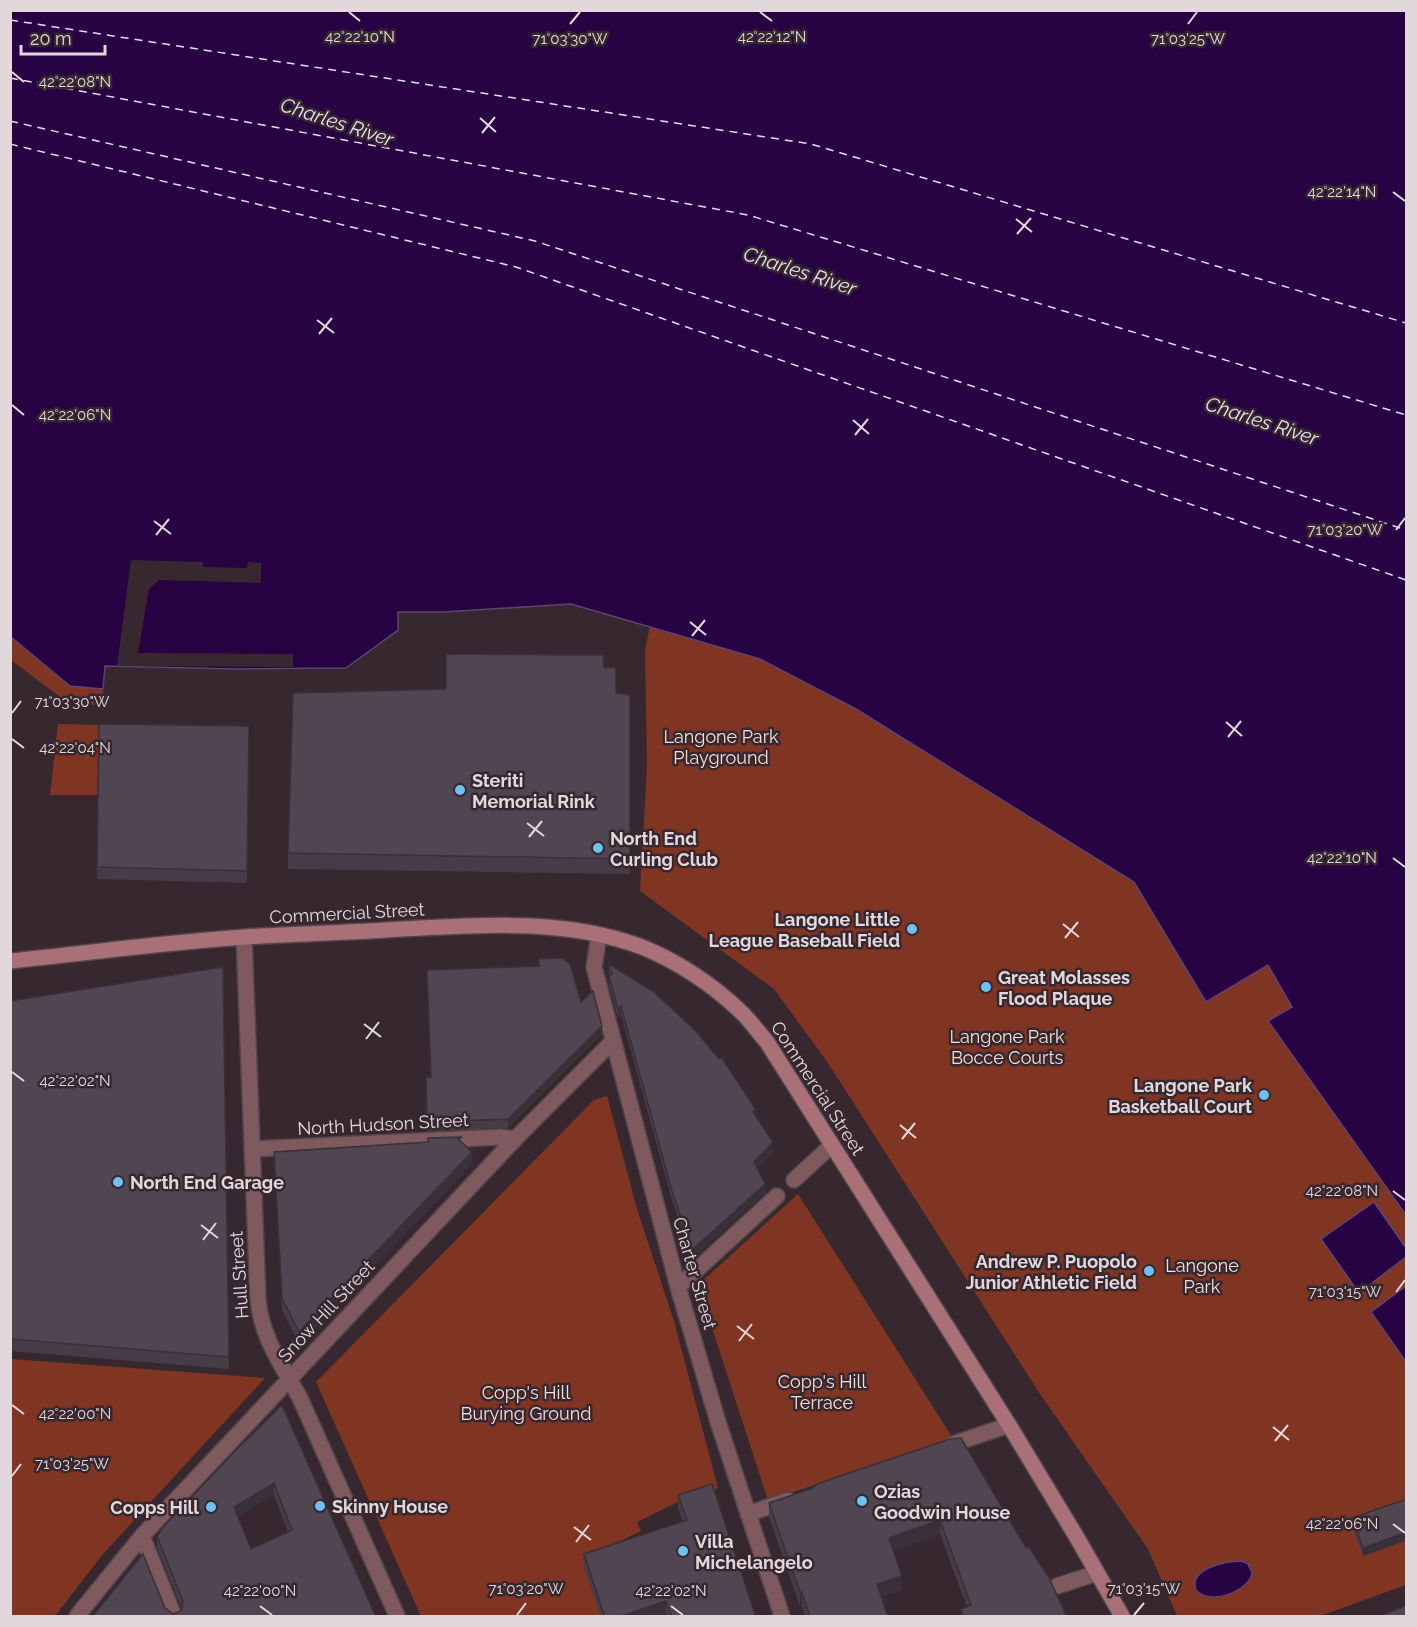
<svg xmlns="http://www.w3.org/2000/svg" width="1417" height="1627" viewBox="0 0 1417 1627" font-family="Raleway,sans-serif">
  <rect width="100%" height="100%" fill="#37282f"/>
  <g fill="#803422">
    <path d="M10,567L104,666L102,705L79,704L64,700L11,660Z"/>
    <path d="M650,626L760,659L856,709L1134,882L1205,1001L1295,943L1406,1125V1585L1320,1616H1177L1148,1549L1040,1394L828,1063L774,989L640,891L647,767L645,650Z"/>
    <path d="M58,724L105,725L98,795H50Z"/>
    <path d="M607,1096L637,1209L674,1321L718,1488L684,1499L637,1522L641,1531L583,1559L601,1616H421L316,1382L594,1100Z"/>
    <path d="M798,1194L954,1440L768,1500L698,1285Z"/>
    <path d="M11,1359L265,1378L103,1554L55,1616H11Z"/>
  </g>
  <g fill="#270343" stroke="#5f4371" stroke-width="1.5">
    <path d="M10,11H1406V1215L1268,1021L1292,1007L1268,965L1206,1002L1134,882L856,709L760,659L571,604L443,612H398V630L346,668L236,669L105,666L103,689L70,686L11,637Z"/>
    <path d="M1374,1202L1406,1248V1257L1359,1293L1321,1239Z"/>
    <path d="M1406,1286V1362L1371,1312Z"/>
    <path d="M1242,1561L1248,1564L1252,1573C1249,1592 1209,1606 1196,1590C1188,1568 1227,1561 1242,1561Z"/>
  </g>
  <path fill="#37282f" d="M131,560L203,562V567L247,568L248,562L261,563V583L159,580L149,589L138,653L293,654V667L117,666Z"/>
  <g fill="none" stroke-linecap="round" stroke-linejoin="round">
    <g stroke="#e5ddf1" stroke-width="1.5" stroke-dasharray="8 6" stroke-linecap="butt">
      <path d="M10,20L811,144L1406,323"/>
      <path d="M10,78L748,215L1406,415"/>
      <path d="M10,121L535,241L1406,530"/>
      <path d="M10,144L516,267L1406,580"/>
    </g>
    <defs>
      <g id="street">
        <path d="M599,935L594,967L678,1287L718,1422L782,1616"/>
        <path d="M244,937L258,1299C261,1337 282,1365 300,1398L397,1616"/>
        <path d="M252,1149L500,1137L515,1139"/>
        <path d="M794,1180L832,1145"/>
        <path d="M678,1287L777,1196"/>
        <path d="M953,1444L1009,1425"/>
        <path d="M748,1514L788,1500"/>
        <path d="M142,1536L174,1616"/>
        <path d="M1057,1586L1097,1573"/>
        <path d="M77,1616L142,1536L515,1139L613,1041"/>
      </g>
      <path id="secondary" d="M10,961C89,953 167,942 245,937C292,934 339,933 386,930C470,926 561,916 642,947C677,961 713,985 740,1011C750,1020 758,1032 767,1042L1009,1425L1076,1536L1122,1616"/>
    </defs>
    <use href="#street" stroke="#52444b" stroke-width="18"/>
    <use href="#secondary" stroke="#52444b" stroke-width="18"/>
    <use href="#street" stroke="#7e595d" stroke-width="15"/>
    <use href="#secondary" stroke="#aa7077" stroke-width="15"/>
  </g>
  <g fill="#463b46" fill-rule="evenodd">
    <path d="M604,668L616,693L630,695V874L288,869V853L446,689Z"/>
    <path d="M99,724L249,726L247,883L97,879Z"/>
    <path d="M538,959L581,1002L602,1034L508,1128L427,1131L426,1077H431L538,966Z"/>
    <path d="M609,964L756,1117L773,1152L757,1168L765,1193L692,1259L672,1200L621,1015L618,1018L609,985Z"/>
    <path d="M223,967L229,1369L10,1351V1001Z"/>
    <path d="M462,1143L472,1164L299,1344L282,1310L274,1152Z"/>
    <path d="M282,1405L376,1617H92L165,1608L173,1614L181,1611L182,1609L157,1548V1536ZM274,1495L288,1532L251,1549L238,1516Z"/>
    <path d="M950,1439L1067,1617H961V1609L967,1607L940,1534L893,1551L902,1590L881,1597L888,1617H805L802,1606H800L769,1517V1503Z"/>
    <path d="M678,1495L756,1617H667L666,1615L661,1617H601L584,1568V1554L683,1522L678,1509Z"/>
    <path d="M1407,1499V1540L1363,1556L1352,1526V1518Z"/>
  </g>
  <g fill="#393039">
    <path d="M621,1006V1015L618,1018V1009Z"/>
    <path d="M602,1026V1034L508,1128V1119Z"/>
    <path d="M773,1142V1152L754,1171V1162Z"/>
    <path d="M472,1152V1164L299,1344V1332Z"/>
    <path d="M765,1184V1193L692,1259V1250Z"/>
    <path d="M274,1483V1495L234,1519V1507Z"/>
    <path d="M940,1520V1534L889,1552V1538Z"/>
    <path d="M1407,1532V1540L1363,1556V1548Z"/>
    <path d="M902,1576V1590L877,1598V1584Z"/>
    <rect x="800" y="1592" width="2" height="14"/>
    <path d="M666,1601V1615L661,1617H619Z"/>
  </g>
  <g fill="#514551" stroke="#393039" stroke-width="1.5" fill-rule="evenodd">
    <path d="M446,654L603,655L604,668L616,667V693L630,695V859L288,853L293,693L446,689Z"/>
    <path d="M99,724L249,726L247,871L97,867Z"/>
    <path d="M563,958L570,964L581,1002L593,991L602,1026L508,1119L427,1122L426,1077H431L427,970L540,966L538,959Z"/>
    <path d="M609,964L654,992L695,1030L719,1059L722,1058L756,1110L753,1112L773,1142L754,1162L765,1184L692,1250L672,1191L621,1006L618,1009L609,976L612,973Z"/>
    <path d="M223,967L229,1357L10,1339V1001Z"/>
    <path d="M462,1137L458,1139L472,1152L299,1332L282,1298L274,1152L428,1142V1138Z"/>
    <path d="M282,1405L376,1617H92L143,1554L165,1608L173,1614L181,1611L183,1601L157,1536L164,1526L239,1447ZM274,1483L292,1530L251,1549L234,1507Z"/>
    <path d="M961,1438L1026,1548L1029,1547L1049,1578L1067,1617H964L961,1609L971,1605L940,1520L889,1538L902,1576L877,1584L888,1617H810L802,1592H800L769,1503L813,1488L818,1484L843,1475L950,1439Z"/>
    <path d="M712,1484L756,1617H672L666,1601L619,1617H605L584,1554L687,1520L678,1495Z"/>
    <path d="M1407,1499V1532L1363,1548L1352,1518Z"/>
    <path d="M1407,1605V1617H1378Z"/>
  </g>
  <path fill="none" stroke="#e2d8dc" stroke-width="2" d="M349,12L360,21M760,12L772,21M570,24L580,12M1188,24L1197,12M12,72L24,82M480,118L496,132M482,133L495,117M1393,192L1405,201M1016,219L1032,232M1017,234L1031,218M317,320L334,333M319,334L332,318M12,405L24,415M853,420L869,434M855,435L868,419M154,521L171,534M1396,530L1405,518M156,535L169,519M690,622L706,635M692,636L705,620M12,713L21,701M1226,722L1242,736M1228,737L1241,721M12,739L24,748M527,823L544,836M529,837L542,821M1393,858L1405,867M1063,924L1079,937M1065,938L1078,922M364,1024L381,1037M366,1039L379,1022M12,1072L24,1081M900,1125L916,1138M902,1139L915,1123M1393,1191L1405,1200M201,1225L218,1238M203,1240L216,1223M1396,1292L1405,1280M737,1326L754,1339M739,1341L752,1324M12,1405L24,1414M1273,1427L1289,1440M1275,1441L1288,1425M12,1476L21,1464M1393,1524L1405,1533M574,1527L591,1540M576,1542L589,1525M260,1606L272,1615M671,1606L683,1615M517,1615L526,1603M1134,1615L1144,1603"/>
  <g fill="#6dc2f3" stroke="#37282f" stroke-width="2">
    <circle cx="460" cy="790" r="6"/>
    <circle cx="598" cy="848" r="6"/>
    <circle cx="912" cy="929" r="6"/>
    <circle cx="986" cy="987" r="6"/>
    <circle cx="1264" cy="1095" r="6"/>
    <circle cx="118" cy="1182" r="6"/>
    <circle cx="1149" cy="1271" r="6"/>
    <circle cx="862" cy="1501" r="6"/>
    <circle cx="320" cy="1506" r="6"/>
    <circle cx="211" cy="1507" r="6"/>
    <circle cx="683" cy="1551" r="6"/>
  </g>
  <g text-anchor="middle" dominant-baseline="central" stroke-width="5" stroke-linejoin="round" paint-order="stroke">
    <g font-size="18" fill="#f6ded8" stroke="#37282f">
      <text x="721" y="736">Langone Park<tspan x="721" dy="21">Playground</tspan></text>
      <text x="1007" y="1036">Langone Park<tspan x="1007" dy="21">Bocce Courts</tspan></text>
      <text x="1202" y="1265">Langone<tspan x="1202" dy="21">Park</tspan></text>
      <text x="822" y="1381">Copp's Hill<tspan x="822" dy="21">Terrace</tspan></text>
      <text x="526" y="1392">Copp's Hill<tspan x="526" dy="21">Burying Ground</tspan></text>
    </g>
    <g font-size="18" font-weight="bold" fill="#e2d8dc" stroke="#37282f" text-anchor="start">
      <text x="472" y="780">Steriti<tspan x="472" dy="21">Memorial Rink</tspan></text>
      <text x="610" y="838">North End<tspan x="610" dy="21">Curling Club</tspan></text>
      <text x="900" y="919" text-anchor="end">Langone Little<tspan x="900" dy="21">League Baseball Field</tspan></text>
      <text x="998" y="977">Great Molasses<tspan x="998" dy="21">Flood Plaque</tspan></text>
      <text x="1252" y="1085" text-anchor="end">Langone Park<tspan x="1252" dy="21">Basketball Court</tspan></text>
      <text x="130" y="1182">North End Garage</text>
      <text x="1137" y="1261" text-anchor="end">Andrew P. Puopolo<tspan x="1137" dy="21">Junior Athletic Field</tspan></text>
      <text x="874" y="1491">Ozias<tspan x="874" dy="21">Goodwin House</tspan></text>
      <text x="332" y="1506">Skinny House</text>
      <text x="199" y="1507" text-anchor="end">Copps Hill</text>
      <text x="695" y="1541">Villa<tspan x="695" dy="21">Michelangelo</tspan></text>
    </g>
    <g font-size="18" fill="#e2d8dc" stroke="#37282f">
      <text transform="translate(347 913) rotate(-3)">Commercial Street</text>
      <text transform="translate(818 1088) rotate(57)">Commercial Street</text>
      <text transform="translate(383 1124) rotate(-3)">North Hudson Street</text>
      <text transform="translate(695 1273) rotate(74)">Charter Street</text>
      <text transform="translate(239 1275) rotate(-94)">Hull Street</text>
      <text transform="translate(326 1311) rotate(-47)">Snow Hill Street</text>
    </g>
    <g font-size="20" font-style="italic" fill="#e5ddf1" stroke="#37282f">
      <text transform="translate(337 122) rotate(18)">Charles River</text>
      <text transform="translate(800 271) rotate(18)">Charles River</text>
      <text transform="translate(1262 421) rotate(18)">Charles River</text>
    </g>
  </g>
  <g font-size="15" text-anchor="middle" fill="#e2d8dc" stroke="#37282f" stroke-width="5" stroke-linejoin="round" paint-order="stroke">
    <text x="772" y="42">42°22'12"N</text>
    <text x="360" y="42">42°22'10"N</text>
    <text x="1188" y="44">71°03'25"W</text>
    <text x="570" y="44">71°03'30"W</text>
    <text x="75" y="87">42°22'08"N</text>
    <text x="1342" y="197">42°22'14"N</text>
    <text x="75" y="420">42°22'06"N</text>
    <text x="1345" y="535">71°03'20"W</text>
    <text x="72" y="707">71°03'30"W</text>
    <text x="75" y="753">42°22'04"N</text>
    <text x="1342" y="863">42°22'10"N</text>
    <text x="75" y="1086">42°22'02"N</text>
    <text x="1342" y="1196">42°22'08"N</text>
    <text x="1345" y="1297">71°03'15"W</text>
    <text x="75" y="1419">42°22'00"N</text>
    <text x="72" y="1469">71°03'25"W</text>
    <text x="1342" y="1529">42°22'06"N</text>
    <text x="526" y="1594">71°03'20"W</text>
    <text x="1144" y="1594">71°03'15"W</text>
    <text x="260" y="1596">42°22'00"N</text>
    <text x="671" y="1596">42°22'02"N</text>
  </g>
  <rect width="1417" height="1627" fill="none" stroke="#e2d8dc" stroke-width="24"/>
  <path d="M21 45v9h84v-9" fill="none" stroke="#e2d8dc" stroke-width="3"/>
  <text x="30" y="45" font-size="18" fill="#e2d8dc" stroke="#37282f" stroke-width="4.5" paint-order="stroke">20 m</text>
</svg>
